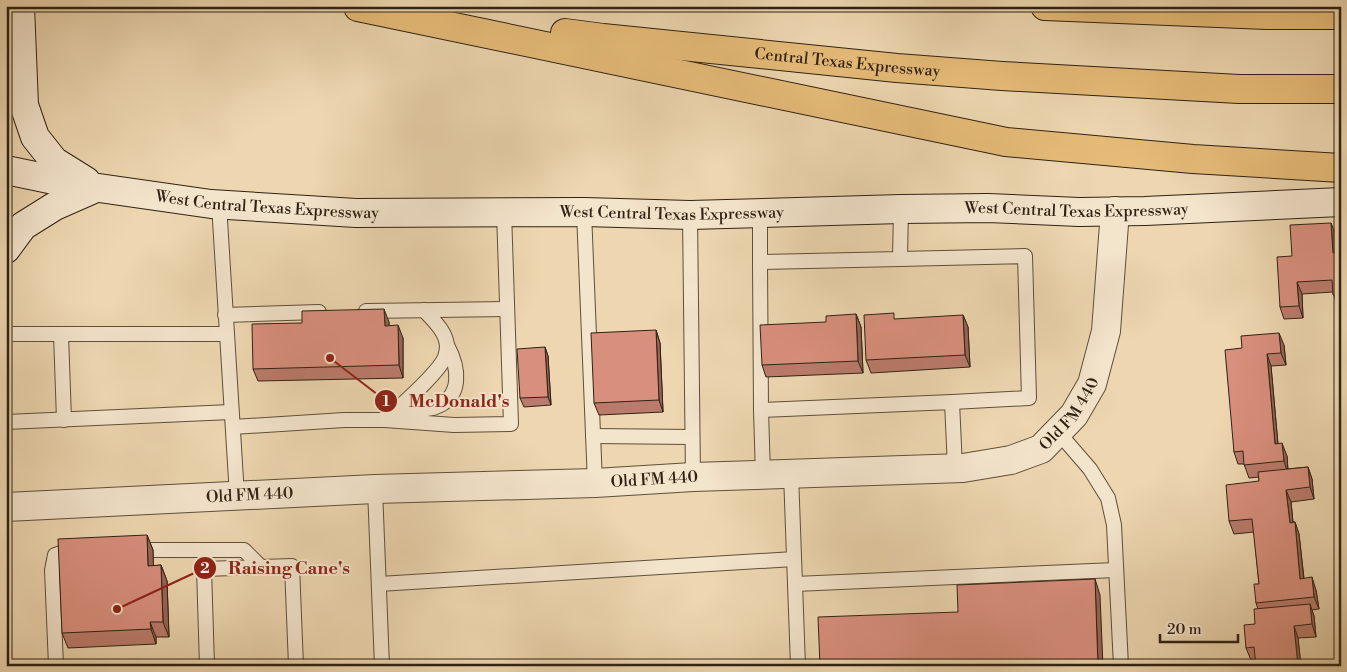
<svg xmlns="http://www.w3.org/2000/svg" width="1347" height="672" viewBox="0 0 1347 672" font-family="'Libre Bodoni',serif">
  <rect width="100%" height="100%" fill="#edd6b0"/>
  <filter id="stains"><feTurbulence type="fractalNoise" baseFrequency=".004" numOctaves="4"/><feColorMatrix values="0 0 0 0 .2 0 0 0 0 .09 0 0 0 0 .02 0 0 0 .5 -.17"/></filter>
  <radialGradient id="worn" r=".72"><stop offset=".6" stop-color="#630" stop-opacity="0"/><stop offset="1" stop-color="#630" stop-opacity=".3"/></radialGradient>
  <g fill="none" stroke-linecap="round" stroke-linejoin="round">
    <defs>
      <g id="service">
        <path d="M219,204L237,496"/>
        <path d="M584,212L595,483"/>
        <path d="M760,214V262L900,259L901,209"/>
        <path d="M690,215L693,477"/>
        <path d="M900,259L1025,256L1029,398L952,402"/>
        <path d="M760,262L761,410"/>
        <path d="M366,311L507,309"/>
        <path d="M225,315L319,312"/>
        <path d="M6,334H226"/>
        <path d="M61,334L64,420"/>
        <path d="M393,412C406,411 421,411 433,408C464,398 459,367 447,345"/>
        <path d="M385,420C399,407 439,373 445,357C446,354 447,349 447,346C446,331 433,320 424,310"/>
        <path d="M6,422L231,412"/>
        <path d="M233,427L344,420H385L454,425L511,424L504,212"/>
        <path d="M1058,432L1090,469L1108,498L1114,525L1121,666"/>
        <path d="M593,436L692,437"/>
        <path d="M791,474L798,666"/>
        <path d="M763,475L761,410L952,402L955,468"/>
        <path d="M375,489L382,666"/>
        <path d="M133,550H244L261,567"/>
        <path d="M379,584L794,559"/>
        <path d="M795,584L1116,570"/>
        <path d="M56,666L52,570L55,555L69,550H77"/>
        <path d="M207,666L204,569L292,566L296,666"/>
      </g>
      <g id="minor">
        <path id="s1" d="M6,507L375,489L595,483L693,477L963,468L1011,460L1041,449L1074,415L1092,384L1106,331L1115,211"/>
      </g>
      <g id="secondary">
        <path d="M20,6L24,105L35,137L54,161L86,181"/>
        <path id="s2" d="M6,170L78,185L211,204L356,213L584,212L690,215L901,209L988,208L1079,212L1145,211L1341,202"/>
        <path d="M6,249L23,226L55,206L96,188"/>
      </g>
      <g id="motorway">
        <path d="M1045,6L1267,15H1341"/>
        <path d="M358,7L1006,142L1193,159L1341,168"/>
        <path id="s3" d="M565,33L603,38L897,68L1002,76L1239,89H1341"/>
      </g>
    </defs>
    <use href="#service" stroke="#5e4f3a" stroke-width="16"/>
    <use href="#minor" stroke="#5e4f3a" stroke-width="30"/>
    <use href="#secondary" stroke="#2f2213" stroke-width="30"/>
    <use href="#motorway" stroke="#2f2213" stroke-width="30"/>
    <use href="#service" stroke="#f3e4cc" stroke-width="14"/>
    <use href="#minor" stroke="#f3e4cc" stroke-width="28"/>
    <use href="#secondary" stroke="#f3e4cc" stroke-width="28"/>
    <use href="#motorway" stroke="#e6bb78" stroke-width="28"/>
  </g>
  <g fill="#bb7b6c" stroke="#2f2213">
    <path d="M1336,235L1337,252H1341V307H1337L1333,292L1302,294L1303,318L1284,319L1280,307L1292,256Z"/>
    <path d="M856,314L861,327L863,373L766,377L762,365Z"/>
    <path d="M963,315L968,327L970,367L871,373L866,360Z"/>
    <path d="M389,322V326L403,338V378L258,381L253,369Z"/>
    <path d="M656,330L660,343L663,412L599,415L594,403Z"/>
    <path d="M1284,345L1286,365L1271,366L1278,444L1287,456L1288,469L1308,467L1312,479L1314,499L1291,502L1293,522H1295L1299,534L1304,578L1316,590L1319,609L1312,610L1314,616L1316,637L1298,638L1301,666H1256V660H1251L1246,648L1255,624L1258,609L1256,603L1259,584L1254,532L1234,534L1229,521L1259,481V477L1249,478L1244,464H1238L1234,452L1242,348Z"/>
    <path d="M545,347L548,356L551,405L524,407L520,398Z"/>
    <path d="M147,535L153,550V566L161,565L167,581L169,637H156V644L68,648L62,633Z"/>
  </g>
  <g fill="#986458" stroke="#2f2213">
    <path d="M1331,223L1336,235L1337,265L1333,253Z"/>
    <path d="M1297,282L1302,294L1303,318L1299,306Z"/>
    <path d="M384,309L389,322V338L385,326Z"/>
    <path d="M856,314L861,327L863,373L858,361Z"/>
    <path d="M963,315L968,327L970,367L965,355Z"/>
    <path d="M398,325L403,338V378L399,365Z"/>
    <path d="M656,330L660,343L663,412L659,400Z"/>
    <path d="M1279,333L1284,345L1286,365L1281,353Z"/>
    <path d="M545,347L548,356L551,405L548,397Z"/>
    <path d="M1267,354L1271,366L1279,456L1275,444Z"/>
    <path d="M1282,443L1287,456L1288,474L1284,461Z"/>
    <path d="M1308,467L1312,479L1314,499L1310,487Z"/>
    <path d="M1286,490L1291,502L1294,535L1290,523Z"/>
    <path d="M1295,522L1299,534L1305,591L1300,579Z"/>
    <path d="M147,535L153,550L154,581L148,566Z"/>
    <path d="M161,565L167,581L169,637L163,622Z"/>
    <path d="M1312,577L1316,590L1319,609L1314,597Z"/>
    <path d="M1095,579L1100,595L1103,666H1098Z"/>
    <path d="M1310,604L1314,616L1316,637L1312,624Z"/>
    <path d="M150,622L156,637V644L151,629Z"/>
    <path d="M1294,626L1298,638L1301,666H1298Z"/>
  </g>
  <g fill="#d98f7d" stroke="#2f2213">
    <path d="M1331,223L1333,253L1341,252V294L1333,295L1332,280L1297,282L1299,306L1280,307L1277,257L1292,256L1290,225Z"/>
    <path d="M384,309L385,326L398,325L399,365L253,369L252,324L302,323V311Z"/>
    <path d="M894,313V319L963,315L965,355L866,360L864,315Z"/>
    <path d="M856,314L858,361L762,365L760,325L826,322V316Z"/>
    <path d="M656,330L659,400L594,403L591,333Z"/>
    <path d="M1279,333L1281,353L1267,354L1275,444L1282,443L1284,461L1244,465L1243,451L1234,452L1225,350L1242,348L1241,336Z"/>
    <path d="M545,347L548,397L520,398L517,349Z"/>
    <path d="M1308,467L1310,487L1286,490L1290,523L1295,522L1300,579L1312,577L1314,597L1256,603L1254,584H1259L1252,519L1229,521L1226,485L1259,481L1258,472Z"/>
    <path d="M147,535L148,566L161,565L163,622H150L151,629L62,633L58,539Z"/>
    <path d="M1095,579L1098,666H820L818,617L958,612L957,585Z"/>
    <path d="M1310,604L1312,624L1294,626L1298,666H1256L1254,647L1246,648L1244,625L1255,624L1254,609Z"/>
  </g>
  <g text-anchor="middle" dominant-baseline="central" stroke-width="4" stroke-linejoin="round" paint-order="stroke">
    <g font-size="16" fill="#2f2213" stroke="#f3e4cc">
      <text stroke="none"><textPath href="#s3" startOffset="284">Central Texas Expressway</textPath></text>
      <text stroke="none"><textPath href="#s2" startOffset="264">West Central Texas Expressway</textPath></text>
      <text stroke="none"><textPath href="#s2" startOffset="1074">West Central Texas Expressway</textPath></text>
      <text stroke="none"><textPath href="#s2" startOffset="669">West Central Texas Expressway</textPath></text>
      <text stroke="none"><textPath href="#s1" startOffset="1084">Old FM 440</textPath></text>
      <text stroke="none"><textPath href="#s1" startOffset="649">Old FM 440</textPath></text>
      <text stroke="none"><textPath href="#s1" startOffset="244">Old FM 440</textPath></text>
    </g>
  </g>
  <path fill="none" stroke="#8f2418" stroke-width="2" d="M330 358L386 401M117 609L205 568"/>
  <g fill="#8f2418" stroke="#f3e4cc" stroke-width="2">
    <circle cx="330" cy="358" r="5"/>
    <circle cx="117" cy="609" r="5"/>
    <circle cx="386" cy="401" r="12"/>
    <circle cx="205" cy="568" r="12"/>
  </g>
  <g font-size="15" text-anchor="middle" font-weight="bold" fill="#fff">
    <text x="386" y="406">1</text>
    <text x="205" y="573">2</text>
  </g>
  <g font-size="18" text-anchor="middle" font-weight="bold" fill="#8f2418" stroke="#f3e4cc" stroke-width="4" stroke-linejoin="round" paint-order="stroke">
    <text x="459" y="407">McDonald's</text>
    <text x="289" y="574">Raising Cane's</text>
  </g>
  <rect width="1347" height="672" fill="none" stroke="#edd6b0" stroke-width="25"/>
  <rect x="8" y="8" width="1332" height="657" fill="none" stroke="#2f2213" stroke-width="2.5"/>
  <rect x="12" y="12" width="1322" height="647" fill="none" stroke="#2f2213"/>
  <path d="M1160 634v8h78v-8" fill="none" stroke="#2f2213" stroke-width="2.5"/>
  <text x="1167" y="634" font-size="15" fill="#2f2213" stroke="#f3e4cc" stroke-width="4" paint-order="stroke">20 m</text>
  <rect width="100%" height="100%" filter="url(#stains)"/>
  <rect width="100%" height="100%" fill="url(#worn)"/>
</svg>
